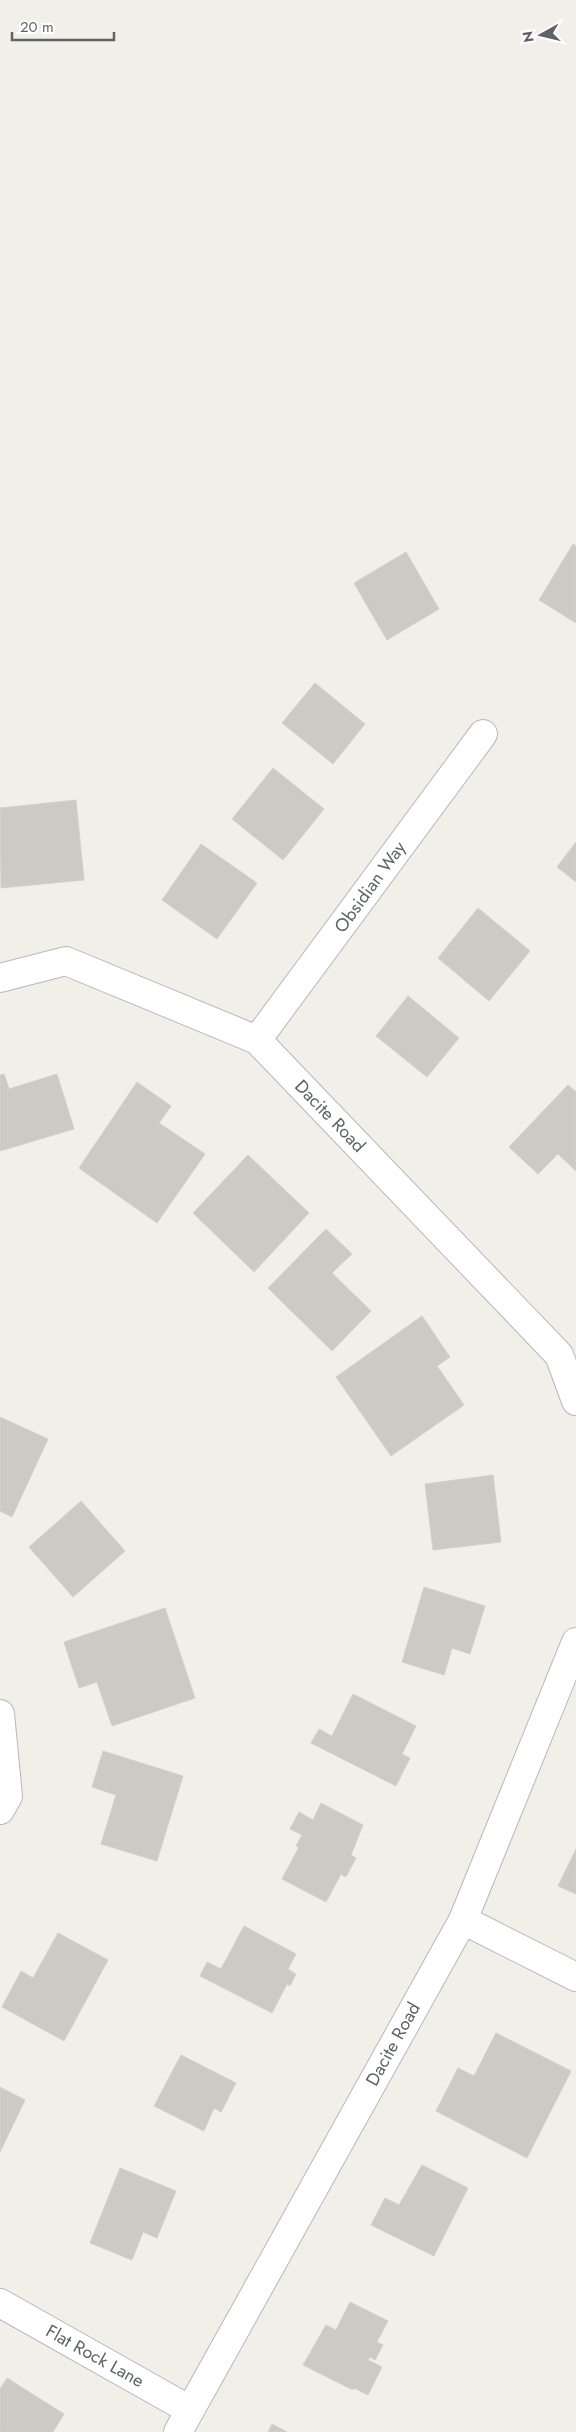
<svg xmlns="http://www.w3.org/2000/svg" width="576" height="2432" viewBox="0 0 576 2432" font-family="Jost,sans-serif">
  <rect width="100%" height="100%" fill="#f1efe8"/>
  <g fill="#cccac5" stroke="#d6d1c6">
    <path d="M573,544L576,546V623L539,600Z"/>
    <path d="M406,552L439,609L387,640L354,583Z"/>
    <path d="M315,683L365,724L333,764L282,723Z"/>
    <path d="M273,768L324,809L283,860L232,819Z"/>
    <path d="M76,800L84,880L1,888L0,808Z"/>
    <path d="M576,842V882L557,867Z"/>
    <path d="M201,844L257,883L217,939L162,900Z"/>
    <path d="M478,908L530,951L489,1001L438,958Z"/>
    <path d="M408,996L459,1038L427,1077L376,1036Z"/>
    <path d="M4,1074L9,1089L57,1074L74,1129L0,1151V1075Z"/>
    <path d="M137,1082L171,1106L159,1123L205,1154L157,1223L79,1168Z"/>
    <path d="M568,1085L576,1092V1171L558,1154L538,1174L509,1147Z"/>
    <path d="M248,1155L309,1213L254,1272L193,1213Z"/>
    <path d="M326,1229L352,1254L332,1273L371,1311L332,1351L268,1288Z"/>
    <path d="M422,1316L450,1357L437,1366L464,1405L391,1456L336,1377Z"/>
    <path d="M0,1417L48,1439L12,1517L0,1511Z"/>
    <path d="M493,1475L501,1542L433,1550L425,1484Z"/>
    <path d="M81,1501L125,1551L73,1597L29,1547Z"/>
    <path d="M424,1587L485,1606L470,1654L452,1648L444,1675L402,1662Z"/>
    <path d="M165,1608L195,1698L112,1726L97,1682L79,1688L64,1642Z"/>
    <path d="M353,1694L416,1726L402,1754L410,1758L396,1786L311,1743L319,1729L332,1736Z"/>
    <path d="M103,1751L183,1776L157,1861L101,1844L116,1795L92,1787Z"/>
    <path d="M321,1803L363,1825L351,1855L356,1858L346,1877L341,1874L326,1902L282,1879L299,1847L296,1846L302,1835L290,1829L299,1812L313,1820Z"/>
    <path d="M576,1849V1894L558,1886Z"/>
    <path d="M244,1926L296,1954L288,1969L296,1974L290,1986L287,1984L272,2013L200,1976L207,1962L221,1969Z"/>
    <path d="M58,1933L108,1960L64,2041L2,2007L21,1971L33,1978Z"/>
    <path d="M496,2033L571,2071L527,2158L436,2111L458,2068L474,2076Z"/>
    <path d="M181,2055L236,2083L221,2112L214,2108L204,2131L154,2106Z"/>
    <path d="M0,2087L25,2100L0,2152Z"/>
    <path d="M422,2165L468,2188L434,2256L371,2225L385,2198L399,2205Z"/>
    <path d="M120,2168L176,2191L157,2238L143,2232L132,2260L90,2243Z"/>
    <path d="M350,2302L388,2321L377,2342L383,2345L375,2360L370,2357L368,2360L382,2367L368,2395L354,2388L353,2390L303,2365L326,2325L336,2330Z"/>
    <path d="M7,2378L64,2414L53,2432H0V2389Z"/>
    <path d="M272,2424L287,2432H268Z"/>
  </g>
  <g fill="none" stroke-linecap="round" stroke-linejoin="round">
    <defs>
      <g id="minor">
        <path d="M0,978L66,961L257,1040L559,1355L576,1401"/>
        <path d="M257,1040L483,734"/>
        <path d="M0,1714L8,1796L0,1810"/>
        <path d="M463,1920L576,1977"/>
        <path d="M0,2303L190,2410"/>
        <path d="M178,2432L463,1920L576,1642"/>
      </g>
    </defs>
    <use href="#minor" stroke="#b5b8bc" stroke-width="30"/>
    <use href="#minor" stroke="#fff" stroke-width="28"/>
  </g>
  <g text-anchor="middle" dominant-baseline="central" stroke-width="4" stroke-linejoin="round" paint-order="stroke">
    <g font-size="18" fill="#5f6368" stroke="#fff">
      <text transform="translate(370 887) rotate(-54)">Obsidian Way</text>
      <text transform="translate(330 1116) rotate(46)">Dacite Road</text>
      <text transform="translate(393 2044) rotate(-61)">Dacite Road</text>
      <text transform="translate(95 2356) rotate(29)">Flat Rock Lane</text>
    </g>
  </g>
  <g transform="translate(541 35) rotate(262)" stroke="#ffffff" stroke-width="4" paint-order="stroke">
  <path d="M0-4L9 19L0 12L-9 19Z" fill="#5f6368"/>
  <text y="-8" font-size="14" font-weight="bold" text-anchor="middle" fill="#5f6368">N</text>
  </g>
  <path d="M12 32v8h102v-8" fill="none" stroke="#5f6368" stroke-width="2.5"/>
  <text x="20" y="32" font-size="15" fill="#5f6368" stroke="#ffffff" stroke-width="4" paint-order="stroke">20 m</text>
</svg>
